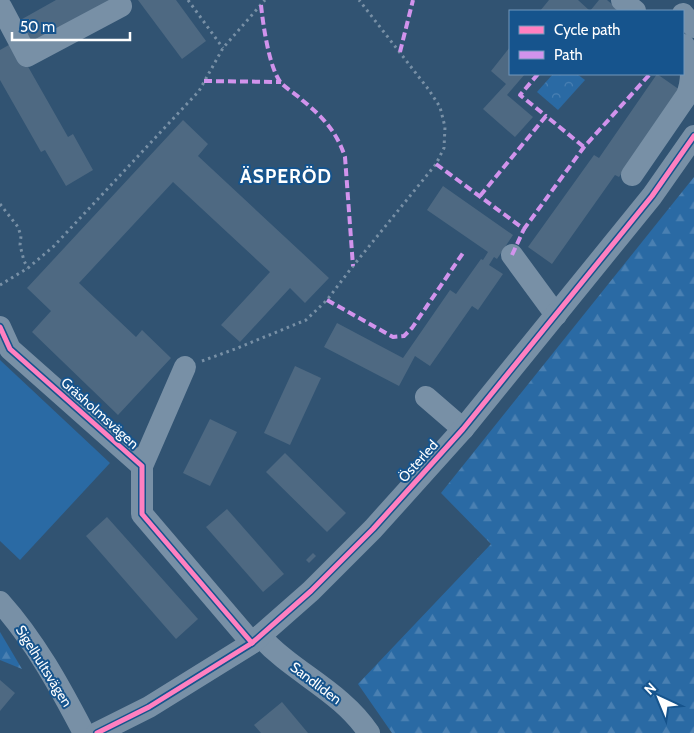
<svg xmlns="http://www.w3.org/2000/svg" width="694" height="733" viewBox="0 0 694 733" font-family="Cabin,sans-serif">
  <defs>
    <pattern id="forest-firs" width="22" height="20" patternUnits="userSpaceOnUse" patternTransform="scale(1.25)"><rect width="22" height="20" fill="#2a6aa4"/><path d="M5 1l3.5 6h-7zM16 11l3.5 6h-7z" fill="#4a80b2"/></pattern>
    <pattern id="park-crowns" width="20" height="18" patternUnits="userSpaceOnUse" patternTransform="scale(1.25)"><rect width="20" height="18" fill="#2a6aa4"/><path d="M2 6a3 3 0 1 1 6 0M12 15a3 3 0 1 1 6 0" fill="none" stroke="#4a80b2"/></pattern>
  </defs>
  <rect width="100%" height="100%" fill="#315372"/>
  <g fill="url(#forest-firs)">
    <path d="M694,177V733H392L358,684L491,544L441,493Z"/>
    <path d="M0,632L22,669L0,660Z"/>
  </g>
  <path fill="url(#park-crowns)" d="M553,74H577L585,80L558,110L537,92Z"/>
  <path fill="#2a6aa4" d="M0,360L110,463L20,560L0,541Z"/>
  <g fill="#4e6982">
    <path d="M56,0H117L28,48L15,23Z"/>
    <path d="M138,0H176L206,41L182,59Z"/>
    <path d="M549,0H578L590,11L599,0H607L620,11H540Z"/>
    <path d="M14,42L68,137L73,134L93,170L66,186L45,150L41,152L0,80V50Z"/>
    <path d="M510,47V74H525L507,95L533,117L515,137L483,109L506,84L491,71Z"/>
    <path d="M657,74L680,90L619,177L615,175L552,264L528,247L594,155L599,158Z"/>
    <path d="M183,120L208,144L198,156L329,278L305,303L290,288L240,342L221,325L270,272L173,182L79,283L136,337L142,330L171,358L118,415L32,332L51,311L27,288Z"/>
    <path d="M443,186L513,235L497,259L494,257L489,265L503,274L478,310L472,306L430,366L415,356L399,386L324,347L337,323L403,358L450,290L456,294L481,259L483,260L488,252L427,210Z"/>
    <path d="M295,366L321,378L290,445L264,433Z"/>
    <path d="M210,419L237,432L210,486L183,473Z"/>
    <path d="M285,453L346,513L327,532L266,472Z"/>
    <path d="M227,509L284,574L263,592L206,527Z"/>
    <path d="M107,517L198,619L176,639L86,536Z"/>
    <path d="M313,553L316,556L309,563L306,560Z"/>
    <path d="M0,680L15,693L0,711Z"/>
    <path d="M282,702L308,733H261L254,725Z"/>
  </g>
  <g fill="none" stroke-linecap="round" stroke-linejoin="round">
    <g stroke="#7890a6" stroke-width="3" stroke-dasharray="2.5 4" stroke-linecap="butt">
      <path d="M188,0L223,48"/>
      <path d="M0,204L18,227L21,236L20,245L24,261L28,268"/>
      <path d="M0,285L28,268L54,246L199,91L223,48L265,0"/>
      <path d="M202,361L235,349L306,320L327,300L353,266L436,164L444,148L445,127L440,107L429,90L359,0"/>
    </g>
    <g stroke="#7890a6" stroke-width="22">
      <path d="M622,0L635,11"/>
      <path d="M1,7L27,56L121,6"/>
      <path d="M683,14L694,27"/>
      <path d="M632,175L687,95C694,76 691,64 684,45"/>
      <path d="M512,255L556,315"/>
      <path d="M0,327L10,349L142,466V514L252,643"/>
      <path d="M426,397L463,429"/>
      <path d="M142,466L185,367"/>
      <path d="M0,602C35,641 60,687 84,733"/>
      <path d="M260,636C293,673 340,690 369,733"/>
      <path d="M97,733L149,707L252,643L311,591L373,529L463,429L652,196L694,136"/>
    </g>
    <g stroke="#d193ec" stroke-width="4" stroke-dasharray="8 4" stroke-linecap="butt">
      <path d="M261,5C263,24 269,68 281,83C287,89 296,94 302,100C322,116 337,132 345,157L353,266"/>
      <path d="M400,52L413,0"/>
      <path d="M538,74L520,95L546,116"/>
      <path d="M204,81L281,82"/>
      <path d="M436,164L524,229L584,147L650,74"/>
      <path d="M480,196L546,116L584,147"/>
      <path d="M512,255L524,229"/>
      <path d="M327,300L393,337L404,336L412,328L463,253"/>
    </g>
    <defs>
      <g id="cycleway">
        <path d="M0,327L10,349L142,466V514L252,643"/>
        <path d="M97,733L149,707L252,643L311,591L373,529L463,429L652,196L694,136"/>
      </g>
    </defs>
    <use href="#cycleway" stroke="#16548d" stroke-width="8"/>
    <use href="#cycleway" stroke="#ff80c0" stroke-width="5"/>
  </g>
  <g text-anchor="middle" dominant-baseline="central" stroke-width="4" stroke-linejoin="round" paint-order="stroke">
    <g font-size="14" fill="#fff" stroke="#16548d">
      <text transform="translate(100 413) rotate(42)">Gräsholmsvägen</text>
      <text transform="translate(418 461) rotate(-48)">Österled</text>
      <text transform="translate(44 666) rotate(58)">Sigelhultsvägen</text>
      <text transform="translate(316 683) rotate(37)">Sandliden</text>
    </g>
    <g font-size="19" font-weight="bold" letter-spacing="1" fill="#fff" stroke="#16548d">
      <text x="286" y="176">ÄSPERÖD</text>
    </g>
  </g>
  <rect x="509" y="10" width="175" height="65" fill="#16548d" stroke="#7398bb"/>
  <rect x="519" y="26" width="25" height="8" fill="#ff80c0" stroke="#7398bb"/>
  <text x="554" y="35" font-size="15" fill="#ffffff">Cycle path</text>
  <rect x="519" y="51" width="25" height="8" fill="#d193ec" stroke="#7398bb"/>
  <text x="554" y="60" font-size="15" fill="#ffffff">Path</text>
  <g transform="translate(659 698) rotate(316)" stroke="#16548d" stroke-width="4" paint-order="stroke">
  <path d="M0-4L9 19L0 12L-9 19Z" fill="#ffffff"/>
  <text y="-8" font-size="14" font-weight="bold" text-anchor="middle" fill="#ffffff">N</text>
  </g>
  <path d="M12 32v8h118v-8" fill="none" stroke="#ffffff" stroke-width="2.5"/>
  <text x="20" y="32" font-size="15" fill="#ffffff" stroke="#16548d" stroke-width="4" paint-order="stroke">50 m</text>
</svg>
